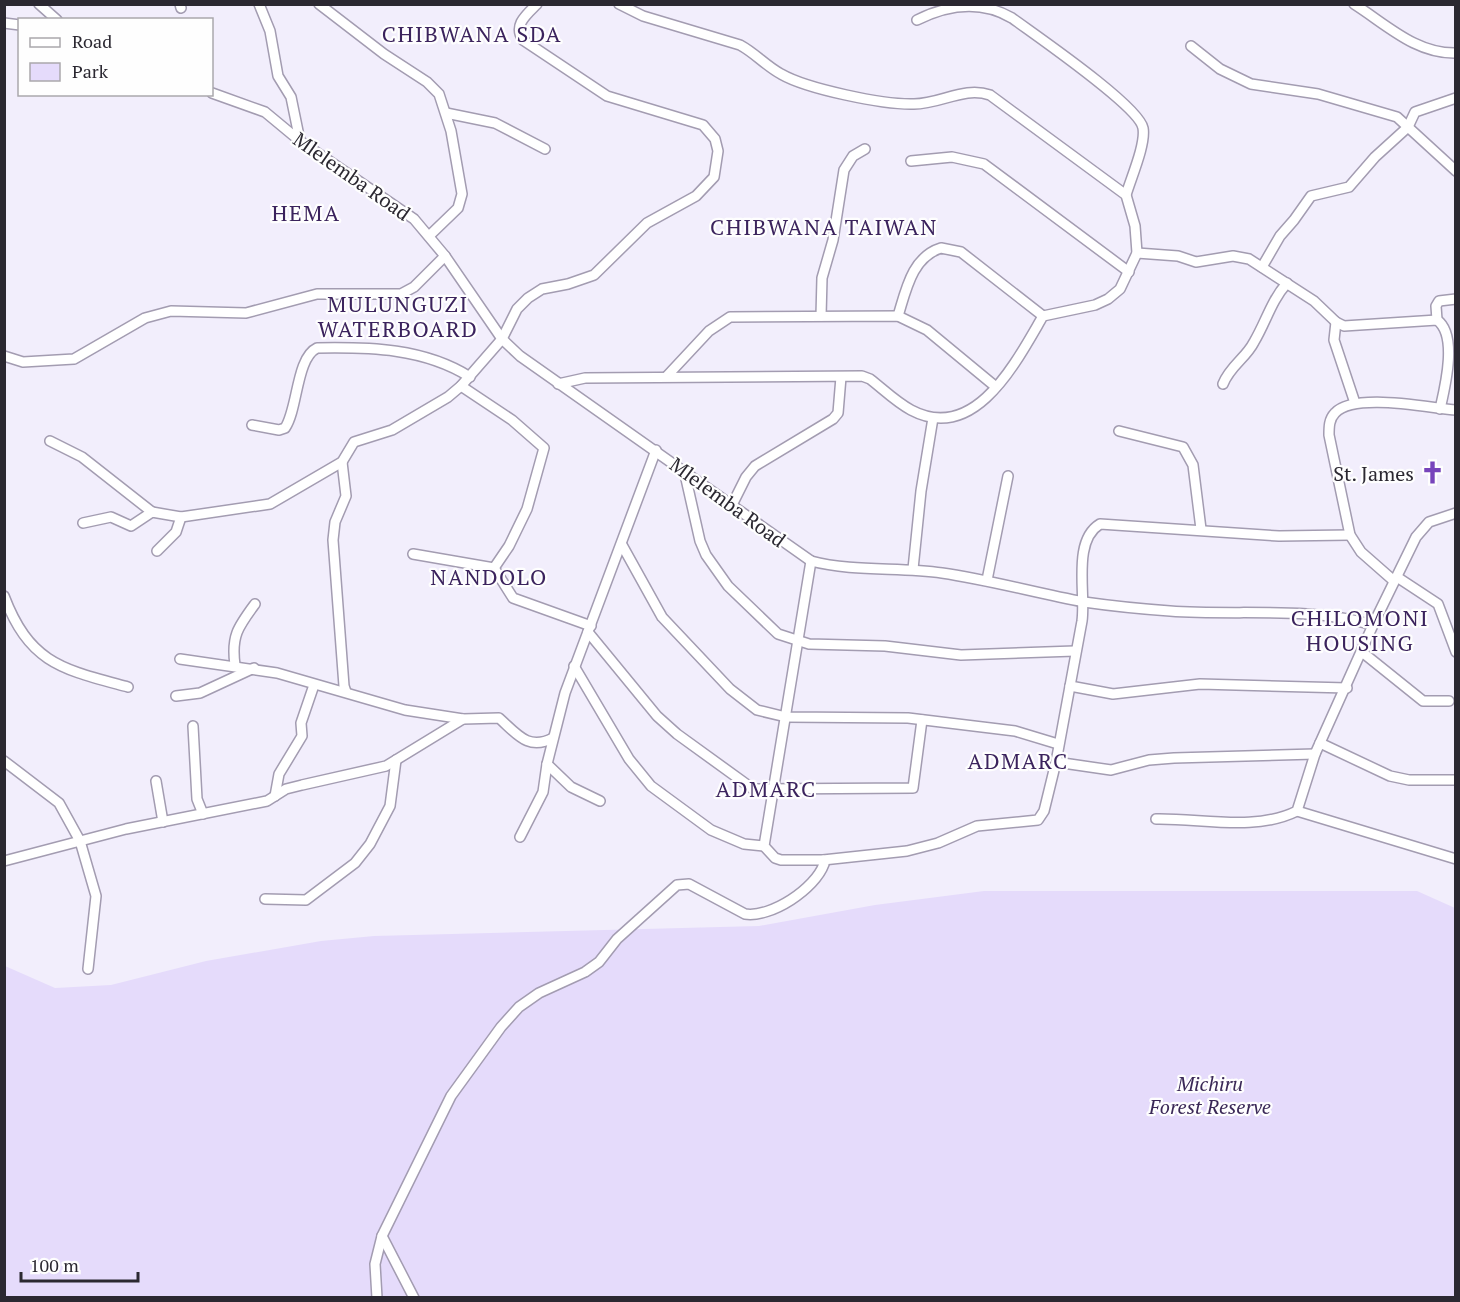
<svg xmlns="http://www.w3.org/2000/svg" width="1460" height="1302" viewBox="0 0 1460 1302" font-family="'PT Serif',serif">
  <rect width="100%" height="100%" fill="#f2eefc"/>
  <path fill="#e5dbfb" d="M984,891H1417L1455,908V1297L5,1298V966L55,988L111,985L206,961L321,941L374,936L759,926L875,905Z"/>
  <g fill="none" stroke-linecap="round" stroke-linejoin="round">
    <defs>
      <g id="minor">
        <path d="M39,4L57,20"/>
        <path d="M180,4L181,8"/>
        <path d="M259,4L270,31L278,76L291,97L300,141"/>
        <path d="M319,4L384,54L427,82L439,94L451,131L462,194L458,208L429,236"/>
        <path d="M1354,4C1387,25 1416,54 1456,53"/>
        <path d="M917,20C949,4 981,0 1012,18C1035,35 1139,106 1143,128C1146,144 1131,178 1126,195"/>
        <path d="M4,23L20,25"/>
        <path d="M1191,46L1220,69L1251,84L1318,94L1397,117L1456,171"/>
        <path d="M212,93L265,112L300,141L414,219L445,256L502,339L520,356L811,561C853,572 899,567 942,573C990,580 1036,593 1084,602C1112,606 1142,609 1170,611C1238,616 1307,606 1373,625"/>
        <path d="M446,113L495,123L545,149"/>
        <path d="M911,161L952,157L984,164L1129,272"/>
        <path d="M1137,253L1178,256L1196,262L1233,256L1249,259L1314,301L1336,322L1344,326L1437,320C1458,335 1445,387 1440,409"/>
        <path d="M1262,267L1280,236L1294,220L1311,196L1349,187L1375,157L1408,127L1415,112L1456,98"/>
        <path d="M821,316L822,278L833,240L844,170L853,156L865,149"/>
        <path d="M898,316C906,290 912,257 941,248L961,252L1043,316"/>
        <path d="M1437,320L1436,306L1439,301L1456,299"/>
        <path d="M1336,322L1334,340L1355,403"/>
        <path d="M4,356L23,362L74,359L145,318L171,311L246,313L317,294H401L414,287L445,256"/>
        <path d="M667,376L709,331L730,317L898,316L927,330L996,387"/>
        <path d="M558,384L585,378L862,376L870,379C883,389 896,402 911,410C975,444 1016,362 1043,316L1095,305L1108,299L1120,289L1137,253L1135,226L1126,195L990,95C964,86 941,104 914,104C884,105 807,89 781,74C766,66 755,53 740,45L643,16L619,4"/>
        <path d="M1223,384C1230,366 1246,358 1254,342C1266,322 1271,301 1287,283"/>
        <path d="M461,386L512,420L544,448L527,509L509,546L494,568"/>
        <path d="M252,425L279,430L285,428C298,409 296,358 317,348C370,347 424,348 470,377"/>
        <path d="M1119,431L1183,447L1193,465L1201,529"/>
        <path d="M50,441L82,457L152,512"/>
        <path d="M342,462L346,496L335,522L333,540L344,686L346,692"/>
        <path d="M684,470L700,541L706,555L728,586L778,634L809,644L885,646L961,655L1075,651"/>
        <path d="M732,505L746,477L755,466L833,419L838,413L841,377"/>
        <path d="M83,523L111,517L131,526L152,512L181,517L270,504L342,462L354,442L392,430L448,397L461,386L502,339L517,309L528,298L542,289L568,284L594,275L647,223L696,196L714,177L718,151L715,139L703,125L607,96L523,40C513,25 526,15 537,4"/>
        <path d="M622,545L662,617L730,689L757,710L786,717L908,718L1015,731L1058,744"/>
        <path d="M157,551L176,532L181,517"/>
        <path d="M413,554L494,568L513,598L591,626"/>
        <path d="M811,561L764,846L775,858L781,860H823L907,851L938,843L977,826L1038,820L1044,811L1056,762L1082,621C1086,593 1072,541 1100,524L1279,536L1350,535"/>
        <path d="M913,569L921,491L933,418"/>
        <path d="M1397,577L1438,604L1456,652"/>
        <path d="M987,580L1008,476"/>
        <path d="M1394,581L1361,552L1350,535L1329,435C1329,427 1329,419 1335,413C1354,392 1429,408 1456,410"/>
        <path d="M4,596C30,664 62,669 128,687"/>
        <path d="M588,632L657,716L677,734L753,789L913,788L922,720"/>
        <path d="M1362,652L1423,701H1449"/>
        <path d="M180,659L277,673L405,710L463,719L499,718C517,734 528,751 553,738"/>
        <path d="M235,665C231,636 238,627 255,604"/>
        <path d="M574,666L629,759L651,786L711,830L744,844L764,846"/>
        <path d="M1070,686L1113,694L1200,684L1347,688"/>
        <path d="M176,696L200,693L254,668"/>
        <path d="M193,726L197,799L203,814"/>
        <path d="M1320,743L1390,776L1409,780H1456"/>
        <path d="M4,761L59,803L80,841L96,896L88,969"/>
        <path d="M1056,762L1111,770L1149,760L1174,758L1315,754"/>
        <path d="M547,764L571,787L600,801"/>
        <path d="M156,781L163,822"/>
        <path d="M275,796L279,774L302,736L301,723L314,685"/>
        <path d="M1297,811L1456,859"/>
        <path d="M1156,819C1201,818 1255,832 1297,811L1315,754L1373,625L1416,537L1429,522L1456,513"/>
        <path d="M520,837L543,792L547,764L565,693L656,450"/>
        <path d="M4,861L126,829L267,801L286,789L302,785L386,766L463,719"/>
        <path d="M265,899L306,900L355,863L370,844L390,806L396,760"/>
        <path d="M382,1236L414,1298"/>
        <path d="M377,1298L375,1264L382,1236L451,1096L501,1027L519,1007L539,993L585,972L599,962L617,939L677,885L689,884L745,914C771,918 815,889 824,864L823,860"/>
      </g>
    </defs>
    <use href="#minor" stroke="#a39cb1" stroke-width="12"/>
    <use href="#minor" stroke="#fff" stroke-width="9"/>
  </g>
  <defs>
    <symbol id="church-bare" viewBox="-9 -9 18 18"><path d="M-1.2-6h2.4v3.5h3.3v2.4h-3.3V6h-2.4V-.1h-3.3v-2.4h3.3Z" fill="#74b" stroke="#fefefe" stroke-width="2.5" paint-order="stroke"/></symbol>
  </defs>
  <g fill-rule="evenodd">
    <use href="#church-bare" x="1416" y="456" width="33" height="33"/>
  </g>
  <g text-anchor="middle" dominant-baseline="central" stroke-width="4.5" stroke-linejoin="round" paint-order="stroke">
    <g font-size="20" fill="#2b2831" stroke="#fefefe">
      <text transform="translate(352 176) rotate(35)">Mlelemba Road</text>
      <text transform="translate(728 502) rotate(36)">Mlelemba Road</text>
    </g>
    <g font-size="20" fill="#2b2831" stroke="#fefefe" text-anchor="end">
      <text x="1414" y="473">St. James</text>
    </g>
    <g font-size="20" font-style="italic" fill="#3a2857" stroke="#fefefe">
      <text x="1210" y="1083">Michiru<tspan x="1210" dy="23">Forest Reserve</tspan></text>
    </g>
    <g font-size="22" letter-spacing="1.5" fill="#3b235d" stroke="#fefefe">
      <text x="472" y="33">CHIBWANA SDA</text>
      <text x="306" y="212">HEMA</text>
      <text x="824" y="226">CHIBWANA TAIWAN</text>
      <text x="398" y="303">MULUNGUZI<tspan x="398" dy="25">WATERBOARD</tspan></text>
      <text x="489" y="576">NANDOLO</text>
      <text x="1360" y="617">CHILOMONI<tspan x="1360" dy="25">HOUSING</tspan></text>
      <text x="1018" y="760">ADMARC</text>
      <text x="766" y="788">ADMARC</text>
    </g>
  </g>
  <rect width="1460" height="1302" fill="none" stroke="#2b2831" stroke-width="12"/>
  <rect x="18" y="18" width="195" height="78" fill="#fefefe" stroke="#aaa8ac" stroke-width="1.5"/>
  <rect x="30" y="38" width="30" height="9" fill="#ffffff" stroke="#aaa8ac" stroke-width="1.5"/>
  <text x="72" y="48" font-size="18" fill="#2b2831">Road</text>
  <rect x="30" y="63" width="30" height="18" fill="#e5dbfb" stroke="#aaa8ac" stroke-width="1.5"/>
  <text x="72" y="78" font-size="18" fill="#2b2831">Park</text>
  <path d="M21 1272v9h117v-9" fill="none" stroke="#2b2831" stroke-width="3"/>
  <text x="30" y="1272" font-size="18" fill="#2b2831" stroke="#fefefe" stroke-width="4.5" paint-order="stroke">100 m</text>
</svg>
